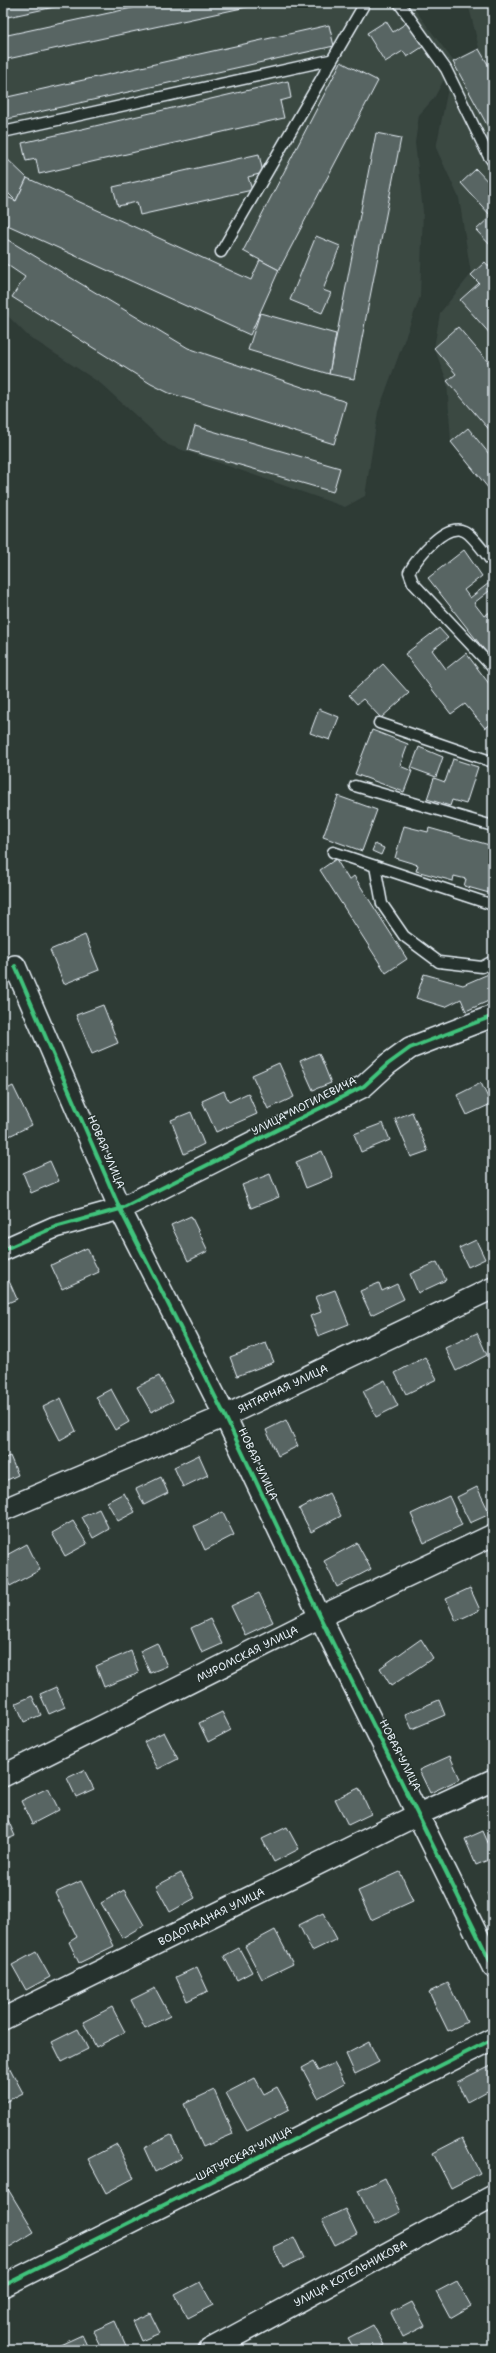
<svg xmlns="http://www.w3.org/2000/svg" width="496" height="2353" viewBox="0 0 496 2353" font-family="'Shantell Sans',sans-serif">
  <rect width="100%" height="100%" fill="#2e3b35"/>
  <filter id="ink" filterUnits="userSpaceOnUse"><feTurbulence type="fractalNoise" baseFrequency=".025" numOctaves="2"/><feDisplacementMap in="SourceGraphic" scale="8" xChannelSelector="R" yChannelSelector="G"/><feConvolveMatrix kernelMatrix="1 2 1 2 8 2 1 2 1" color-interpolation-filters="sRGB"/></filter>
  <g filter="url(#ink)">
    <path fill="#3b4843" d="M3,3H410L454,62L479,48L468,3H493V494L451,442L447,381L434,348L440,313L471,274L459,198L436,148L453,63L434,98L419,115L415,143L423,211L420,297L378,412L365,496L345,507L168,445L100,383L28,336L3,311Z"/>
    <g fill="#596563" stroke="#e8f1f8">
      <path d="M3,3H73L3,18Z"/>
      <path d="M155,3H265L3,60V36Z"/>
      <path d="M386,21L393,32L408,22L424,46L407,57L403,51L385,62L367,33Z"/>
      <path d="M329,25L334,46L3,120V98Z"/>
      <path d="M479,49L493,73V136L453,62Z"/>
      <path d="M341,62L378,81L279,270L243,251Z"/>
      <path d="M288,81L291,98L280,101L284,118L39,174L36,159L26,161L22,143Z"/>
      <path d="M376,133L401,138L354,379L329,374Z"/>
      <path d="M259,154L263,173L248,177L252,190L140,215L137,202L118,206L113,187Z"/>
      <path d="M3,155L27,178L16,201L3,188Z"/>
      <path d="M476,169L493,187V248L476,230L491,216L461,183Z"/>
      <path d="M27,178L251,280L260,260L279,270L250,335L3,223V195L16,201Z"/>
      <path d="M316,236L340,246L323,290L331,293L322,313L290,300Z"/>
      <path d="M3,237L188,348L346,402L334,444L169,393L151,384L12,297L25,277L3,262Z"/>
      <path d="M485,262L493,271V337L460,300L479,283L471,275Z"/>
      <path d="M260,313L336,334L329,374L248,350Z"/>
      <path d="M458,327L493,368V434L447,381L456,374L434,348Z"/>
      <path d="M195,426L340,468L333,492L188,450Z"/>
      <path d="M468,428L493,459V494L451,442Z"/>
      <path d="M464,550L482,576L464,590L470,598L489,583L493,588L474,603L484,616L493,610V661L428,578Z"/>
      <path d="M439,628L448,638L432,650L446,669L466,653L493,689V723L485,728L465,704L451,714L405,654Z"/>
      <path d="M383,664L409,693L381,718L363,699L357,704L349,695Z"/>
      <path d="M319,709L339,717L330,740L310,733Z"/>
      <path d="M372,730L408,744L400,766L412,771L404,792L355,774Z"/>
      <path d="M419,747L443,757L436,777L411,768Z"/>
      <path d="M453,759L478,767L466,804L452,800L450,806L427,799L434,778L445,782Z"/>
      <path d="M338,796L377,810L362,851L323,837Z"/>
      <path d="M404,826L428,832L429,828L493,846V892L490,891L489,893L464,886L466,879L454,876L453,881L416,871L418,865L395,858Z"/>
      <path d="M375,844L384,848L381,855L372,851Z"/>
      <path d="M336,859L349,880L354,876L407,959L386,973L320,870Z"/>
      <path d="M493,922V937L488,935Z"/>
      <path d="M85,935L99,970L64,984L50,950Z"/>
      <path d="M493,972V999L466,1011L461,999L445,1007L416,998L424,974L463,985Z"/>
      <path d="M103,1005L118,1043L92,1054L76,1015Z"/>
      <path d="M3,1050L7,1063L3,1064Z"/>
      <path d="M319,1053L331,1083L313,1090L300,1061Z"/>
      <path d="M279,1063L294,1097L268,1109L252,1075Z"/>
      <path d="M481,1083L491,1104L467,1115L457,1095Z"/>
      <path d="M13,1086L32,1125L7,1137L3,1129V1091Z"/>
      <path d="M224,1091L229,1102L248,1093L257,1114L216,1132L202,1101Z"/>
      <path d="M191,1112L204,1144L184,1154L171,1120Z"/>
      <path d="M412,1112L428,1151L411,1157L395,1119Z"/>
      <path d="M383,1123L390,1140L361,1152L354,1134Z"/>
      <path d="M322,1151L333,1177L306,1188L296,1162Z"/>
      <path d="M50,1161L59,1181L31,1193L23,1173Z"/>
      <path d="M270,1174L279,1197L251,1208L242,1185Z"/>
      <path d="M191,1216L208,1251L188,1261L171,1225Z"/>
      <path d="M476,1240L485,1259L468,1267L459,1248Z"/>
      <path d="M87,1248L99,1272L62,1289L51,1265Z"/>
      <path d="M437,1262L446,1280L418,1293L410,1274Z"/>
      <path d="M9,1281L17,1299L3,1305V1283Z"/>
      <path d="M379,1283L382,1291L397,1284L404,1299L371,1315L360,1291Z"/>
      <path d="M335,1290L349,1324L318,1336L310,1316L321,1312L315,1297Z"/>
      <path d="M477,1333L487,1355L456,1371L445,1348Z"/>
      <path d="M266,1343L274,1362L237,1376L230,1357Z"/>
      <path d="M425,1357L437,1379L406,1394L395,1373Z"/>
      <path d="M159,1376L173,1401L151,1412L137,1387Z"/>
      <path d="M385,1380L398,1406L376,1417L363,1391Z"/>
      <path d="M111,1389L129,1422L115,1430L96,1397Z"/>
      <path d="M61,1398L76,1431L60,1440L43,1407Z"/>
      <path d="M286,1420L298,1446L278,1456L266,1430Z"/>
      <path d="M199,1455L208,1475L183,1487L174,1467Z"/>
      <path d="M10,1456L18,1475L3,1482V1459Z"/>
      <path d="M161,1477L168,1493L144,1505L136,1489Z"/>
      <path d="M477,1487L490,1514L470,1523L457,1497Z"/>
      <path d="M124,1493L135,1512L118,1521L107,1502Z"/>
      <path d="M329,1493L341,1516L311,1532L299,1509Z"/>
      <path d="M449,1496L462,1525L424,1543L411,1514Z"/>
      <path d="M99,1509L109,1529L93,1538L82,1517Z"/>
      <path d="M223,1512L234,1535L205,1550L194,1526Z"/>
      <path d="M73,1521L87,1544L65,1556L52,1533Z"/>
      <path d="M357,1543L371,1569L337,1587L324,1561Z"/>
      <path d="M27,1544L40,1570L10,1586L3,1573V1557Z"/>
      <path d="M470,1588L480,1610L456,1621L446,1599Z"/>
      <path d="M259,1593L273,1622L245,1635L231,1606Z"/>
      <path d="M210,1619L222,1644L202,1653L191,1628Z"/>
      <path d="M421,1639L433,1658L391,1686L380,1668Z"/>
      <path d="M157,1643L167,1666L150,1673L140,1651Z"/>
      <path d="M131,1651L139,1673L104,1687L96,1666Z"/>
      <path d="M56,1687L65,1707L49,1714L40,1694Z"/>
      <path d="M32,1696L41,1715L24,1722L16,1703Z"/>
      <path d="M439,1700L445,1715L412,1729L405,1714Z"/>
      <path d="M222,1712L231,1730L208,1742L199,1723Z"/>
      <path d="M164,1732L178,1759L158,1769L144,1742Z"/>
      <path d="M450,1756L460,1779L430,1793L419,1770Z"/>
      <path d="M84,1770L94,1789L76,1797L67,1778Z"/>
      <path d="M48,1788L59,1810L32,1824L21,1801Z"/>
      <path d="M359,1788L371,1814L348,1825L335,1799Z"/>
      <path d="M4,1811L15,1836L3,1841V1812Z"/>
      <path d="M287,1827L299,1849L274,1862L262,1839Z"/>
      <path d="M483,1831L489,1845L493,1843V1858L476,1865L465,1839Z"/>
      <path d="M400,1872L413,1901L371,1920L358,1891Z"/>
      <path d="M181,1873L195,1898L170,1912L156,1886Z"/>
      <path d="M81,1881L114,1946L79,1963L69,1942L77,1937L55,1893Z"/>
      <path d="M124,1890L144,1925L122,1938L101,1903Z"/>
      <path d="M493,1890V1906L487,1893Z"/>
      <path d="M323,1913L337,1939L312,1951L299,1925Z"/>
      <path d="M275,1930L293,1964L262,1979L245,1946Z"/>
      <path d="M239,1948L252,1972L237,1980L224,1956Z"/>
      <path d="M36,1952L50,1977L26,1990L12,1965Z"/>
      <path d="M197,1967L208,1991L187,2001L176,1977Z"/>
      <path d="M448,1983L467,2022L448,2031L429,1992Z"/>
      <path d="M155,1988L170,2016L145,2028L131,2000Z"/>
      <path d="M112,2007L125,2032L96,2047L83,2022Z"/>
      <path d="M78,2029L88,2049L62,2062L52,2042Z"/>
      <path d="M369,2042L379,2062L355,2074L346,2054Z"/>
      <path d="M5,2059L23,2093L3,2103V2061Z"/>
      <path d="M313,2062L318,2071L334,2063L345,2083L318,2098L302,2068Z"/>
      <path d="M491,2065L493,2088L467,2102L457,2082Z"/>
      <path d="M255,2078L264,2094L277,2087L289,2109L247,2131L226,2093Z"/>
      <path d="M214,2090L233,2134L203,2147L184,2104Z"/>
      <path d="M171,2135L182,2158L155,2172L144,2148Z"/>
      <path d="M462,2138L480,2173L451,2188L433,2153Z"/>
      <path d="M117,2144L134,2178L106,2193L88,2159Z"/>
      <path d="M385,2178L401,2212L375,2225L358,2191Z"/>
      <path d="M8,2189L34,2232L3,2251V2192Z"/>
      <path d="M345,2209L357,2234L335,2245L322,2220Z"/>
      <path d="M294,2237L304,2258L283,2268L273,2247Z"/>
      <path d="M457,2281L471,2306L450,2318L436,2292Z"/>
      <path d="M200,2282L213,2305L188,2318L175,2295Z"/>
      <path d="M412,2302L425,2326L403,2337L391,2313Z"/>
      <path d="M150,2313L160,2333L141,2341L132,2321Z"/>
      <path d="M115,2321L127,2348L102,2350L93,2331Z"/>
      <path d="M373,2325L384,2345L375,2350H355L348,2338Z"/>
      <path d="M82,2335L89,2350H60L58,2346Z"/>
    </g>
    <g fill="none" stroke-linecap="round" stroke-linejoin="round">
      <defs>
        <g id="lane">
          <path d="M399,3L446,69L488,155L493,162"/>
          <path d="M3,132L330,60"/>
          <path d="M221,252L365,3"/>
          <path d="M493,563C487,556 472,534 464,531C445,522 418,557 409,572L413,583L493,668"/>
          <path d="M379,723L493,762"/>
          <path d="M355,786L493,826"/>
          <path d="M333,852L493,905"/>
          <path d="M375,866L382,904L404,936L439,962L482,967L493,961"/>
        </g>
        <g id="street">
          <path d="M15,966L120,1209L225,1416L320,1617L493,1967"/>
          <path d="M3,1250L55,1227L120,1209L364,1086L388,1064L410,1048L493,1016"/>
          <path id="s1" d="M3,1510L225,1416L493,1288"/>
          <path id="s2" d="M3,1776L320,1617L493,1535"/>
          <path id="s3" d="M3,2019L419,1814L493,1780"/>
          <path d="M3,2286L493,2039"/>
          <path id="s4" d="M209,2350L493,2196"/>
        </g>
      </defs>
      <use href="#lane" stroke="#e8f1f8" stroke-width="13"/>
      <use href="#street" stroke="#e8f1f8" stroke-width="24"/>
      <use href="#lane" stroke="#26332d" stroke-width="10"/>
      <use href="#street" stroke="#26332d" stroke-width="21"/>
      <defs>
        <g id="cycleway">
          <path d="M15,966L120,1209L225,1416L320,1617L493,1967"/>
          <path d="M3,1250L55,1227L120,1209L364,1086L388,1064L410,1048L493,1016"/>
          <path d="M3,2286L493,2039"/>
        </g>
      </defs>
      <use href="#cycleway" stroke="#26332d" stroke-width="6"/>
      <use href="#cycleway" stroke="#40c37c" stroke-width="4"/>
    </g>
  </g>
  <g text-anchor="middle" dominant-baseline="central" stroke-width="3" stroke-linejoin="round" paint-order="stroke">
    <g font-size="11" fill="#e8f1f8" stroke="#26332d">
      <text transform="translate(304 1106) rotate(-27)">УЛИЦА МОГИЛЕВИЧА</text>
      <text transform="translate(106 1152) rotate(67)">НОВАЯ УЛИЦА</text>
      <text stroke="none"><textPath href="#s1" startOffset="305">ЯНТАРНАЯ УЛИЦА</textPath></text>
      <text transform="translate(258 1464) rotate(65)">НОВАЯ УЛИЦА</text>
      <text stroke="none"><textPath href="#s2" startOffset="273">МУРОМСКАЯ УЛИЦА</textPath></text>
      <text transform="translate(400 1755) rotate(63)">НОВАЯ УЛИЦА</text>
      <text stroke="none"><textPath href="#s3" startOffset="232">ВОДОПАДНАЯ УЛИЦА</textPath></text>
      <text transform="translate(244 2154) rotate(-27)">ШАТУРСКАЯ УЛИЦА</text>
      <text stroke="none"><textPath href="#s4" startOffset="161">УЛИЦА КОТЕЛЬНИКОВА</textPath></text>
    </g>
  </g>
  <rect width="496" height="2353" fill="none" stroke="#26332d" stroke-width="16"/>
  <rect x="8" y="8" width="480" height="2337" fill="none" stroke="#e8f1f8" stroke-width="1.5" filter="url(#ink)"/>
</svg>
